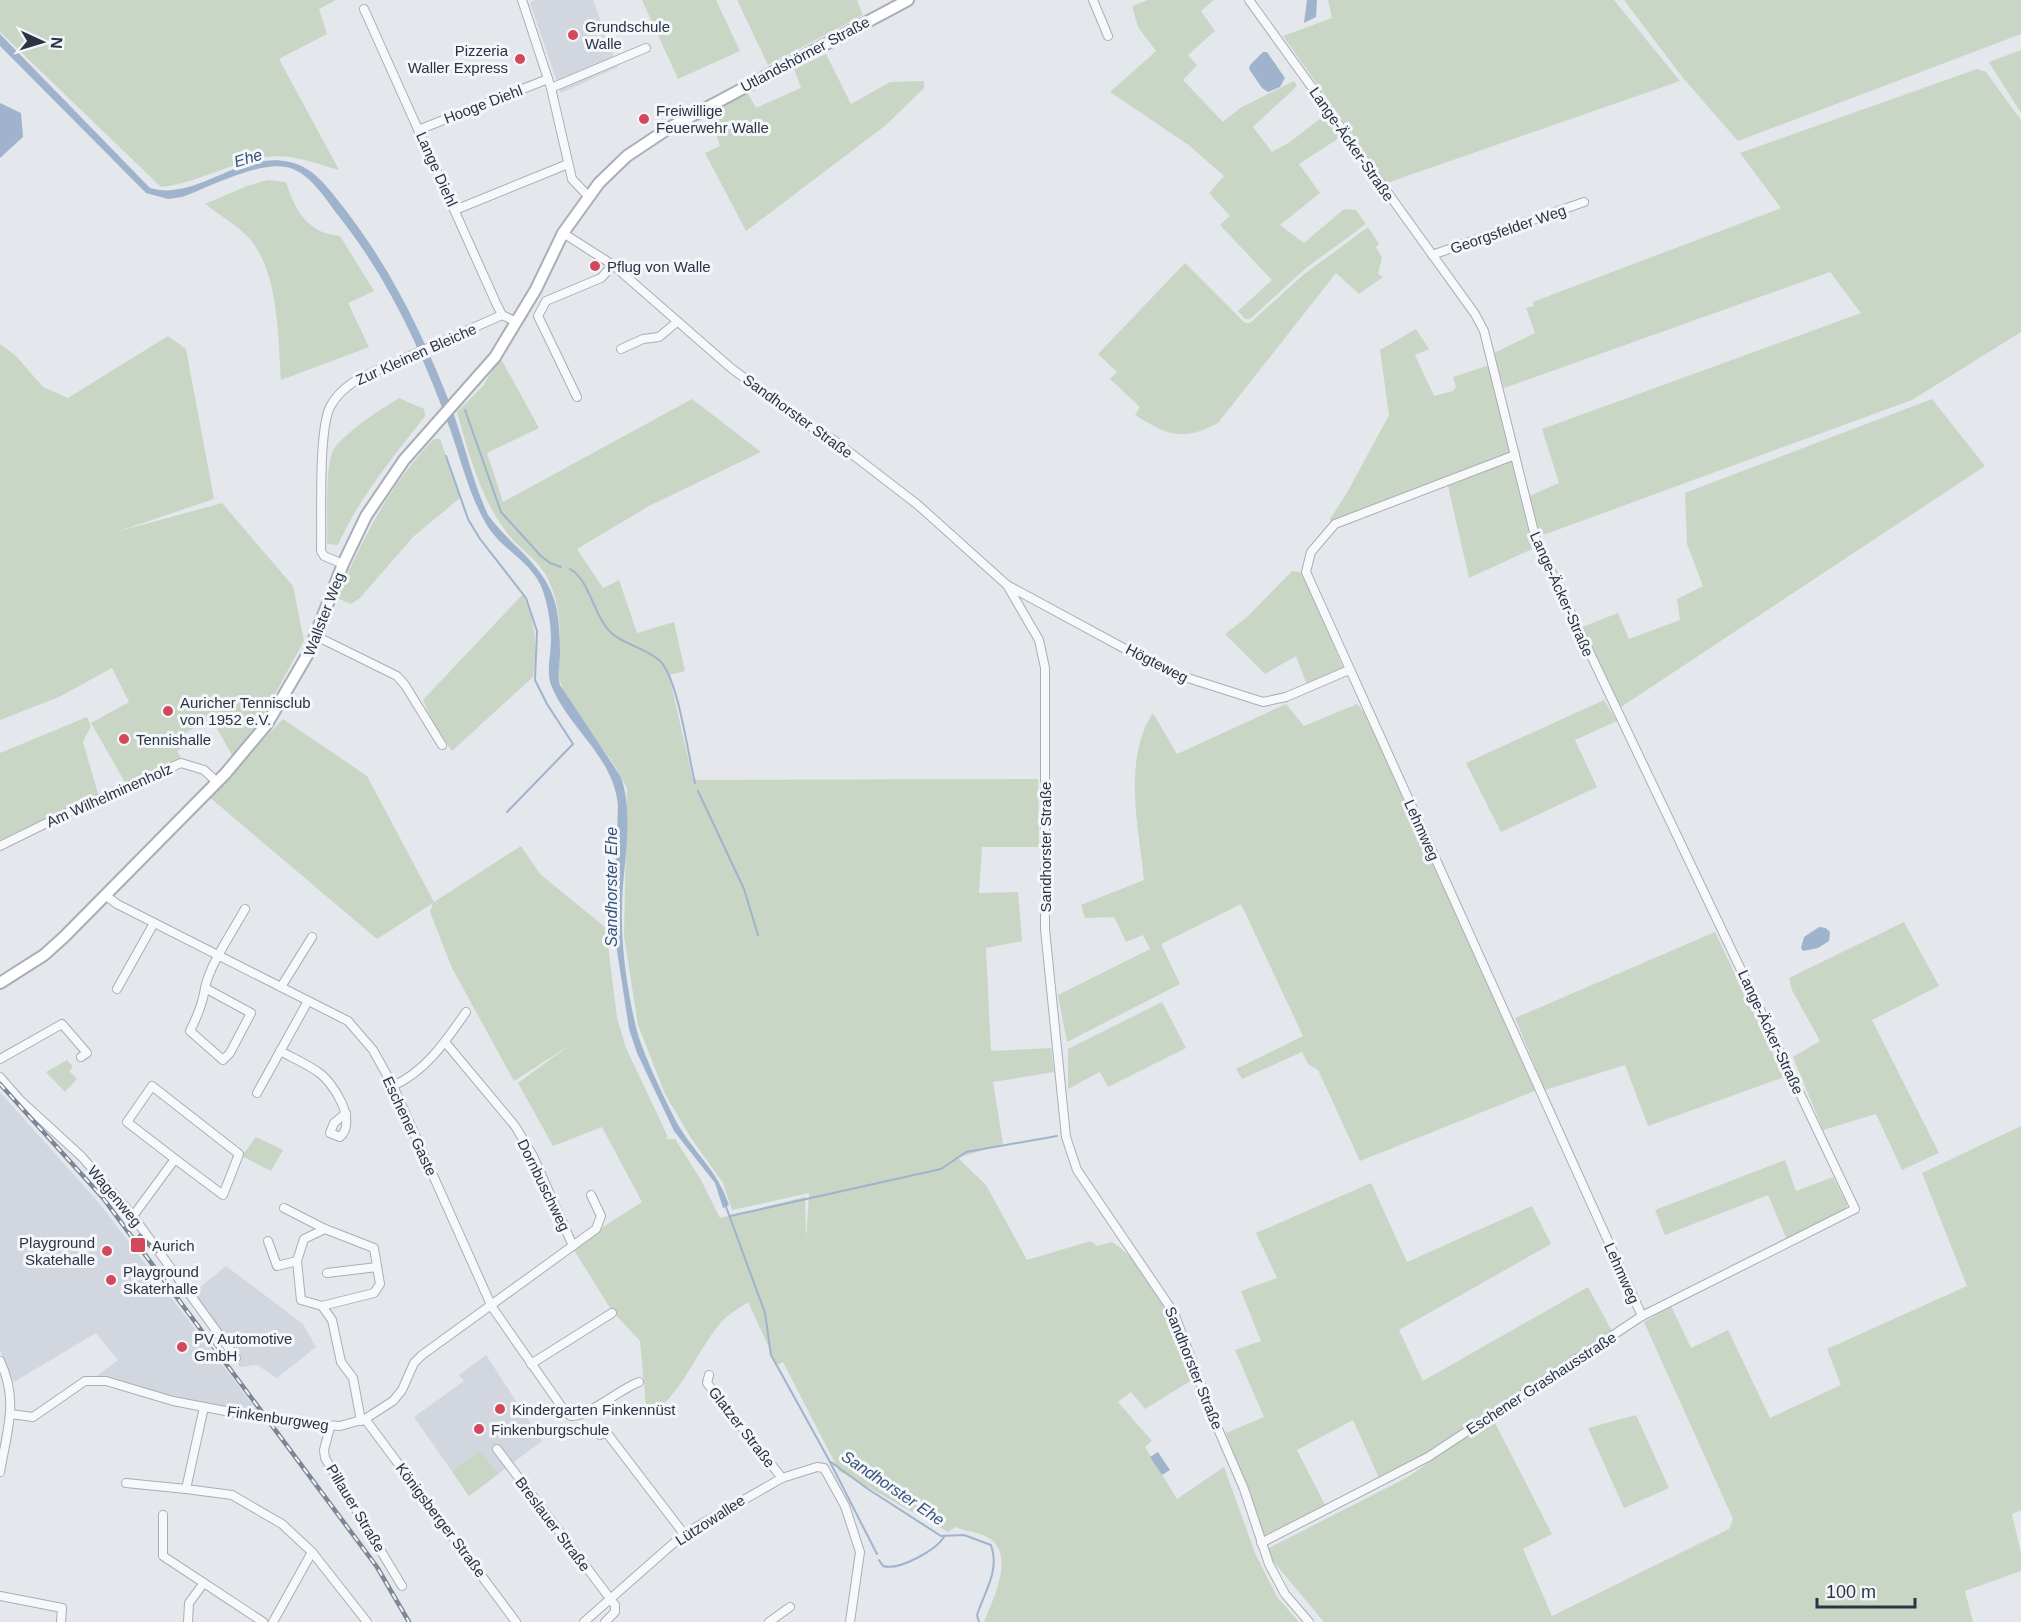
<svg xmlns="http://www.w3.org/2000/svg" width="2021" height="1622" viewBox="0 0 2021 1622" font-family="Arial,sans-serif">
  <rect width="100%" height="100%" fill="#e4e7ec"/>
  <g fill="#d2d6de">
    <path d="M535,0H593L618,67L561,93L530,3Z"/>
    <path d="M0,1092L99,1203L259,1413L176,1399L105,1376H97L118,1360L96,1333L14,1382L0,1351Z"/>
    <path d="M226,1266L303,1324L316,1347L277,1378L257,1365L240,1367L191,1295Z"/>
    <path d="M486,1355L542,1441L469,1496L414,1417L464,1381L459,1375Z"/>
  </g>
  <g fill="#c9d6c5">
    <path d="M0,0H336L319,9L327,34L279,59L339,170C314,163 287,152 260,158C226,165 196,183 161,187L0,32Z"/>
    <path d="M642,0H716L740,51L678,79Z"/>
    <path d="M737,0H857L863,15L768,65Z"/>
    <path d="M1148,0H1214L1201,11L1215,31L1188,55L1197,65L1183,80L1223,122L1240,108L1294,81L1297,86L1253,127L1272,152L1290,142L1326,114L1342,136L1299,164L1320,193L1280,225L1304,243L1344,209L1356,210L1366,224L1306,268L1250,319H1245L1238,311L1272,280L1220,225L1230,216L1209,193L1224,176L1190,146L1110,92L1156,51L1138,27L1132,6Z"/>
    <path d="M1328,0H1614L1680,81L1387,183L1283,36L1332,18Z"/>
    <path d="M1624,0H2021V34L1738,141L1683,78Z"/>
    <path d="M2021,50V113L1989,62Z"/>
    <path d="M826,54L851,104L890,82L924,81V88L886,125L746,231L705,153L720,146L709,112L747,92L756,108L801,88L794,69Z"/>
    <path d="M1977,69L1986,72L2021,120V332L1912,400L1546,534H1540L1529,496L1559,483L1542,429L1861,313L1830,272L1504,388L1494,353L1535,333L1526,308L1534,306L1533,302L1781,208L1740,153Z"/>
    <path d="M268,180L286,182C295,211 308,233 340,236L374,291L348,303L369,347L281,380C278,337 279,272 249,238C237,225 219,215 205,204L247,186Z"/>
    <path d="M1368,227L1379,244L1376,247L1382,258L1378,274L1383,277L1359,294L1336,273L1218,423C1182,442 1167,435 1135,415L1140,407L1110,379L1117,372L1098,354L1185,263L1245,323H1250L1303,275Z"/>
    <path d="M1416,329L1429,349L1415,355L1434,396L1453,391L1456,387L1453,377L1490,365L1511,451L1508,455L1331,524L1330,519L1348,491L1389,415L1380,350Z"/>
    <path d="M168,336L186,349L214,499L116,532L222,503L293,586L304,641L255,730L232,755L211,718L180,736L185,747L177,751L182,760L126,784L91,723L129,702L112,668L59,697L0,720V344L16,356L43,387L68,398Z"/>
    <path d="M500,357L539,428L487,453L503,502L692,399L761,452L649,506L577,549L603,588L619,580L637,633L674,622L685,671L669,675L693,780L1038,779L1039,847H982L979,893L1018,892L1022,941L986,948L991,1051L1051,1048L1054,1072L993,1082L1003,1144L958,1158L986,1185L1027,1260L1091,1241L1097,1246L1112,1242C1143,1261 1169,1311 1181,1345C1185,1356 1186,1368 1192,1380L1145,1409L1131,1392L1118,1402L1152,1441L1145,1447L1177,1499L1224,1467L1255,1553L1277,1597L1299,1622H984C993,1599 1017,1553 987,1537C978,1532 967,1532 956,1527L948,1532L839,1471L783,1362L777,1365L748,1302C738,1309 725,1316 718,1326C694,1356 681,1396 647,1417L640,1341L612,1311L572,1247L642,1202L602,1127L553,1146L518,1083L570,1045L514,1081L452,968L430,912L433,903L377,939L208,796L283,719L367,776L434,902L521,846L540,874L606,928L617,1018L626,1048L668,1137L664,1139H675L701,1180L720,1218L805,1197L806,1241L809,1193L732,1210L723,1183L691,1138L665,1094L638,1025L624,936L627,789C611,750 573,721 560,681C557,672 560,662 560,653C560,631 560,607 551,586C543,562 522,552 508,534C481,500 468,452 457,412L483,386Z"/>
    <path d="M399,398L424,409L425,416C393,457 359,498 338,545L327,544C328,524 324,461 335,447C352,427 377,412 399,398Z"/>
    <path d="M1932,399L1985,466L1621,707L1582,627L1618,613L1629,639L1680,620L1677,599L1703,586L1687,544L1685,493Z"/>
    <path d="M434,439H440L461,497L413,537L360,598L351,604L337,598C362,540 389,485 434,439Z"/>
    <path d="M1511,461L1514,466L1533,542L1532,549L1469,578L1448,486Z"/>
    <path d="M1292,571L1300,572L1306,579L1343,668L1307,685L1296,656L1265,674L1225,634L1247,617Z"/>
    <path d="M523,594C536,623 537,646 533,677L452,751L433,723L423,700Z"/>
    <path d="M1604,700L1617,721L1575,740L1597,787L1501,832L1466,763Z"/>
    <path d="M1286,704L1304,726L1357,704L1364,712L1537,1090L1360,1161L1318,1070L1308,1064L1302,1052L1242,1079L1236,1069L1303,1036L1241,904L1161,944L1180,984L1067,1042L1058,995L1150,949L1143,935L1126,942L1114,917L1085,918L1081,905L1144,880C1139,828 1122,760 1153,713L1177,754Z"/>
    <path d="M87,717L91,726L83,742L99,797L0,845V753Z"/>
    <path d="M1904,922L1939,986L1872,1020L1939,1153L1902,1170L1876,1114L1823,1130L1793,1057L1820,1041L1792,990L1789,978Z"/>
    <path d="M1715,932L1784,1077L1648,1126L1625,1065L1545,1090L1515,1018Z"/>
    <path d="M1162,1002L1186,1048L1108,1087L1100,1072L1068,1089V1049Z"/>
    <path d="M67,1060L73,1067L69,1071L77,1079L65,1092L46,1072Z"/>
    <path d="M2021,1126V1510L2012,1514L2021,1553V1571L1965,1591L1973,1622H1324L1268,1555L1269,1548L1406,1478L1493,1419L1552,1534L1523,1549L1552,1616L1729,1529L1733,1519L1644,1322L1671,1306L1691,1348L1728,1330L1770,1418L1841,1385L1827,1349L1967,1286L1922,1173Z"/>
    <path d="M256,1137L283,1150L271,1171L242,1156Z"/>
    <path d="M1785,1160L1796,1191L1833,1177L1847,1204L1845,1213L1788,1242L1768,1195L1665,1235L1655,1210Z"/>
    <path d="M1371,1183L1407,1262L1532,1206L1551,1244L1399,1330L1423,1381L1588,1287L1613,1333L1425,1455L1379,1478L1353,1420L1297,1450L1325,1505L1265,1537L1226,1433L1264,1417L1235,1350L1261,1341L1241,1291L1277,1278L1256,1233Z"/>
    <path d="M1636,1415L1669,1488L1624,1508L1588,1428Z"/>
    <path d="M480,1451L498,1474L469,1496L452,1471Z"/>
  </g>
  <g fill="#9fb4cc">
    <path d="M1307,0H1317L1316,17L1304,23Z"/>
    <path d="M0,34L150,188C196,202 240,150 290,162C314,167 329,189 344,208C392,270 425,338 453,412C465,446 473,482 488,515C511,547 546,565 556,606C559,620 560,638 560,653C560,664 557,673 560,685L621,777C635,819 622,867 622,909C621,947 627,987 635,1023C639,1046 668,1107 680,1128C698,1157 717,1170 729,1205L723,1208L715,1183L674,1131L637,1053L629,1029L614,931L618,805C613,756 569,729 551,685C546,670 551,655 551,640C551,624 548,606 543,591C532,560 500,550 485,522C469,494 461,460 450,429C422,352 389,279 337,214C325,198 312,177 293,169C265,157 210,187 182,197L168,199L146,193L0,46Z"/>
    <path d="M1263,52H1267L1285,78L1280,87L1268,92L1262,88L1249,69L1250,65Z"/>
    <path d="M0,103L21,113L23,137L0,158Z"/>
    <path d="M1819,927L1826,928L1830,932L1829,941L1818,948L1803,951L1801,948L1804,937Z"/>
    <path d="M1158,1452L1170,1470L1162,1475L1150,1457Z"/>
  </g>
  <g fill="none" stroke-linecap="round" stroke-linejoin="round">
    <g stroke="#9fb4cc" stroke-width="2">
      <path d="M465,410L501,512L541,556L550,563L561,567"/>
      <path d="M446,456L468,519L480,539L526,598L537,631L535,680L547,704L573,744L507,812"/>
      <path d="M570,569C588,579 593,610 606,627C618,644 644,646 660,661C678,678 688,755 695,783"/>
      <path d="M698,791L744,889L758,935"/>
      <path d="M725,1204L765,1313L771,1355L829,1460L877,1554"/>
      <path d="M730,1216L941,1169L966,1152L1057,1136"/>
      <path d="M831,1462L868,1489L941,1536L964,1535L991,1545C1000,1570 985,1591 977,1615L979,1622"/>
      <path d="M879,1560L883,1566C899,1571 936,1550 944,1537"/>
    </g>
    <defs>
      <g id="street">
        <path d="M522,0L551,88L572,179L588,196"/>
        <path d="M1093,0L1108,36"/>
        <path d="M1249,0L1475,314L1484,331L1536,540L1855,1209L1642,1316L1428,1457L1261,1543"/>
        <path d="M364,9L496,303L502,315L517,322"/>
        <path d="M551,88L646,48"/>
        <path d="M418,130L548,79"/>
        <path d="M455,210L568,164"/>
        <path d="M563,233L613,265L731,368L805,423L835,441L918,505L1007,585L1039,640L1045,668V929L1066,1137L1077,1170L1174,1313L1212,1415L1244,1489L1269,1564L1285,1594L1309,1622"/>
        <path d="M1432,255L1584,202"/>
        <path d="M621,349L643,339L659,337L677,322"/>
        <path d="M577,397L538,316L546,301L601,278L613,265"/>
        <path d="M1515,455L1335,524L1311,552L1306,572L1642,1316"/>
        <path d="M343,564L324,556L321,551C322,519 318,432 330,407C336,395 348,385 360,378L502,315"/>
        <path d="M1007,585L1166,671L1263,702L1286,697L1349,670"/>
        <path d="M316,636L397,676L405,685L442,745"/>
        <path d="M0,846L67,813L181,763L204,770L217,782"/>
        <path d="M105,895L117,904L348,1021L373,1050L393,1086L492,1307L566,1413L571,1416C588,1417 620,1389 639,1382"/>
        <path d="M281,987L312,937"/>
        <path d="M205,988L251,1013L230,1053L223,1060L190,1031C197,1017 203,1003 205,988C209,966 234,929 245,909"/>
        <path d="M117,989L154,923"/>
        <path d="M445,1042L515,1126L533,1156L573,1246"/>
        <path d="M280,1051C293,1058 307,1064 318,1072C333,1082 358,1121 340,1137L330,1133L334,1123L346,1113"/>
        <path d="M0,1059L62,1024L87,1053L81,1057"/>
        <path d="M0,1077L20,1100L82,1157L133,1216L236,1358"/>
        <path d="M393,1086C427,1070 445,1042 466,1012"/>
        <path d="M257,1093L308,1001"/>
        <path d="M284,1208L325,1229L374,1248L380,1284L374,1293L322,1306L332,1320L341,1362L353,1378L361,1421"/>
        <path d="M133,1216L175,1159L223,1195L239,1154L152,1086L127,1122L175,1159"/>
        <path d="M268,1241L277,1266L297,1261"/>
        <path d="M327,1273L377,1267"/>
        <path d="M322,1306L301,1300L297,1261L304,1239L325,1229"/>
        <path d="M0,1361C19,1400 7,1431 0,1472"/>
        <path d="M531,1364L612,1313"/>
        <path d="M709,1375L707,1383L782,1478"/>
        <path d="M204,1407L186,1489L232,1495L282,1524L312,1552L367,1622"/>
        <path d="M10,1414L33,1417L85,1381H106L173,1401L283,1422L340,1426L365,1419L393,1401L402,1390L414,1363L422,1355L596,1229L601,1216L591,1195"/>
        <path d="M365,1419L516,1622"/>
        <path d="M330,1427L324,1450L325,1458L402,1586"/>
        <path d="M600,1435L606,1432L684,1534"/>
        <path d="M497,1449L615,1605V1612L605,1622"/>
        <path d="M126,1483L186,1489"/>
        <path d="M163,1515V1556L263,1622"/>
        <path d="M0,1596L62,1608L61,1622"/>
        <path d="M188,1622L189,1603L203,1584"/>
        <path d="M273,1622L312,1552"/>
        <path d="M584,1622L684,1534L782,1478L817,1467L824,1468L845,1506L860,1552L850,1622"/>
        <path d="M769,1622L790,1607"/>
      </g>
      <path id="secondary" d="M0,983L44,955L64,937L225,774L267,724L309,652L343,564L366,516L404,460L495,357L536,289L563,233L599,183L627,156L669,128L908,0"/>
    </defs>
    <use href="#street" stroke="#a9aeb7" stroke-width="10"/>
    <use href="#secondary" stroke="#a9aeb7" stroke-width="14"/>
    <use href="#street" stroke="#f7f8fa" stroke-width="8"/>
    <use href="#secondary" stroke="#fff" stroke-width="10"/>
    <defs>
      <g id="rail">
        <path d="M0,1084L103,1198L377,1567L409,1622"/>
        <path d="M140,1236L156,1251"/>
      </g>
    </defs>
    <use href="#rail" stroke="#7d8696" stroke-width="4.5"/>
    <use href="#rail" stroke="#f4f6f9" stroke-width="2" stroke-dasharray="7" stroke-linecap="butt"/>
  </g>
  <g fill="#d1495b" stroke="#f4f6f9" stroke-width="2">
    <circle cx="573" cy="35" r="6"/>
    <circle cx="520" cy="59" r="6"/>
    <circle cx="644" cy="119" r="6"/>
    <circle cx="595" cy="266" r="6"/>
    <circle cx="168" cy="711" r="6"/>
    <circle cx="124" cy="739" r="6"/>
    <rect x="130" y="1237" width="16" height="16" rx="3"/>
    <circle cx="107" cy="1251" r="6"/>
    <circle cx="111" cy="1280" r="6"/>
    <circle cx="182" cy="1347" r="6"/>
    <circle cx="500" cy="1409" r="6"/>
    <circle cx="479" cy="1429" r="6"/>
  </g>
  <g text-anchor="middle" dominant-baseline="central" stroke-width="6" stroke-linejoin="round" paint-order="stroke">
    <g font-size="15" fill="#2b3445" stroke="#f4f6f9" text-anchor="start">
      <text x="585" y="26">Grundschule<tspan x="585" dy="17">Walle</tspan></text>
      <text x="508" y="50" text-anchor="end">Pizzeria<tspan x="508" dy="17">Waller Express</tspan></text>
      <text x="656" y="110">Freiwillige<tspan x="656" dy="17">Feuerwehr Walle</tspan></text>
      <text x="607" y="266">Pflug von Walle</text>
      <text x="180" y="702">Auricher Tennisclub<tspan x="180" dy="17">von 1952 e.V.</tspan></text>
      <text x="136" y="739">Tennishalle</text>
      <text x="95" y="1242" text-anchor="end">Playground<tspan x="95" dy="17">Skatehalle</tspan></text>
      <text x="152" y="1245">Aurich</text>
      <text x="123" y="1271">Playground<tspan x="123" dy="17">Skaterhalle</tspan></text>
      <text x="194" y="1338">PV Automotive<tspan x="194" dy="17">GmbH</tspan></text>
      <text x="512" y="1409">Kindergarten Finkennüst</text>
      <text x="491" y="1429">Finkenburgschule</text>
    </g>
    <g font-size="15" fill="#2b3445" stroke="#f4f6f9">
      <text transform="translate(805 54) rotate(-28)">Utlandshörner Straße</text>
      <text transform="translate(483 104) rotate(-21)">Hooge Diehl</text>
      <text transform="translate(1352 144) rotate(55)">Lange-Äcker-Straße</text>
      <text transform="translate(437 169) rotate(66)">Lange Diehl</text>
      <text transform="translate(1508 229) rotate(-19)">Georgsfelder Weg</text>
      <text transform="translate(416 354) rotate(-24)">Zur Kleinen Bleiche</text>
      <text transform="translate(798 416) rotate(36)">Sandhorster Straße</text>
      <text transform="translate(1562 594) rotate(66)">Lange-Äcker-Straße</text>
      <text transform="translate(324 614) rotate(-69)">Wallster Weg</text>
      <text transform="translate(1157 663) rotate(27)">Högteweg</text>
      <text transform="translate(109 795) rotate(-24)">Am Wilhelminenholz</text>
      <text transform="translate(1422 830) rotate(66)">Lehmweg</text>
      <text transform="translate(1045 847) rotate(-90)">Sandhorster Straße</text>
      <text transform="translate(1771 1032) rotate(65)">Lange-Äcker-Straße</text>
      <text transform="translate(410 1126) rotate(65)">Eschener Gaste</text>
      <text transform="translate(544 1185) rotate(64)">Dornbuschweg</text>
      <text transform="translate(115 1196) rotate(50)">Wagenweg</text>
      <text transform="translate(1622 1273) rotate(66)">Lehmweg</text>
      <text transform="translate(1194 1368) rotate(68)">Sandhorster Straße</text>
      <text transform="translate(1541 1383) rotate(-33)">Eschener Grashausstraße</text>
      <text transform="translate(278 1418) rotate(8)">Finkenburgweg</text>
      <text transform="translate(742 1427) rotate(52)">Glatzer Straße</text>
      <text transform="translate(356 1508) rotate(59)">Pillauer Straße</text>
      <text transform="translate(441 1520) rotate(53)">Königsberger Straße</text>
      <text transform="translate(710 1520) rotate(-33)">Lützowallee</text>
      <text transform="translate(553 1524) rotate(53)">Breslauer Straße</text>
    </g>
    <g font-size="16" font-style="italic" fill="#34527a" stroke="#f4f6f9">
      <text transform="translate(248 158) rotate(-17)">Ehe</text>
      <text transform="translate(611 887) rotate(-90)">Sandhorster Ehe</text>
      <text transform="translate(893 1488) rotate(34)">Sandhorster Ehe</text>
    </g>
  </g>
  <g transform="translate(42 42) rotate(94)" stroke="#f4f6f9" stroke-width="4.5" paint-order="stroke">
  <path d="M0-4.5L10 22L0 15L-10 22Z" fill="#2b3445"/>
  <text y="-9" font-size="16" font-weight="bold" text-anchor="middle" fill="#2b3445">N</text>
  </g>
  <path d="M1817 1598v9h98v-9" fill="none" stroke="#2b3445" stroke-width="3"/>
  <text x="1826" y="1598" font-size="18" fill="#2b3445" stroke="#f4f6f9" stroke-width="4.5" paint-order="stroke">100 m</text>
</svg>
